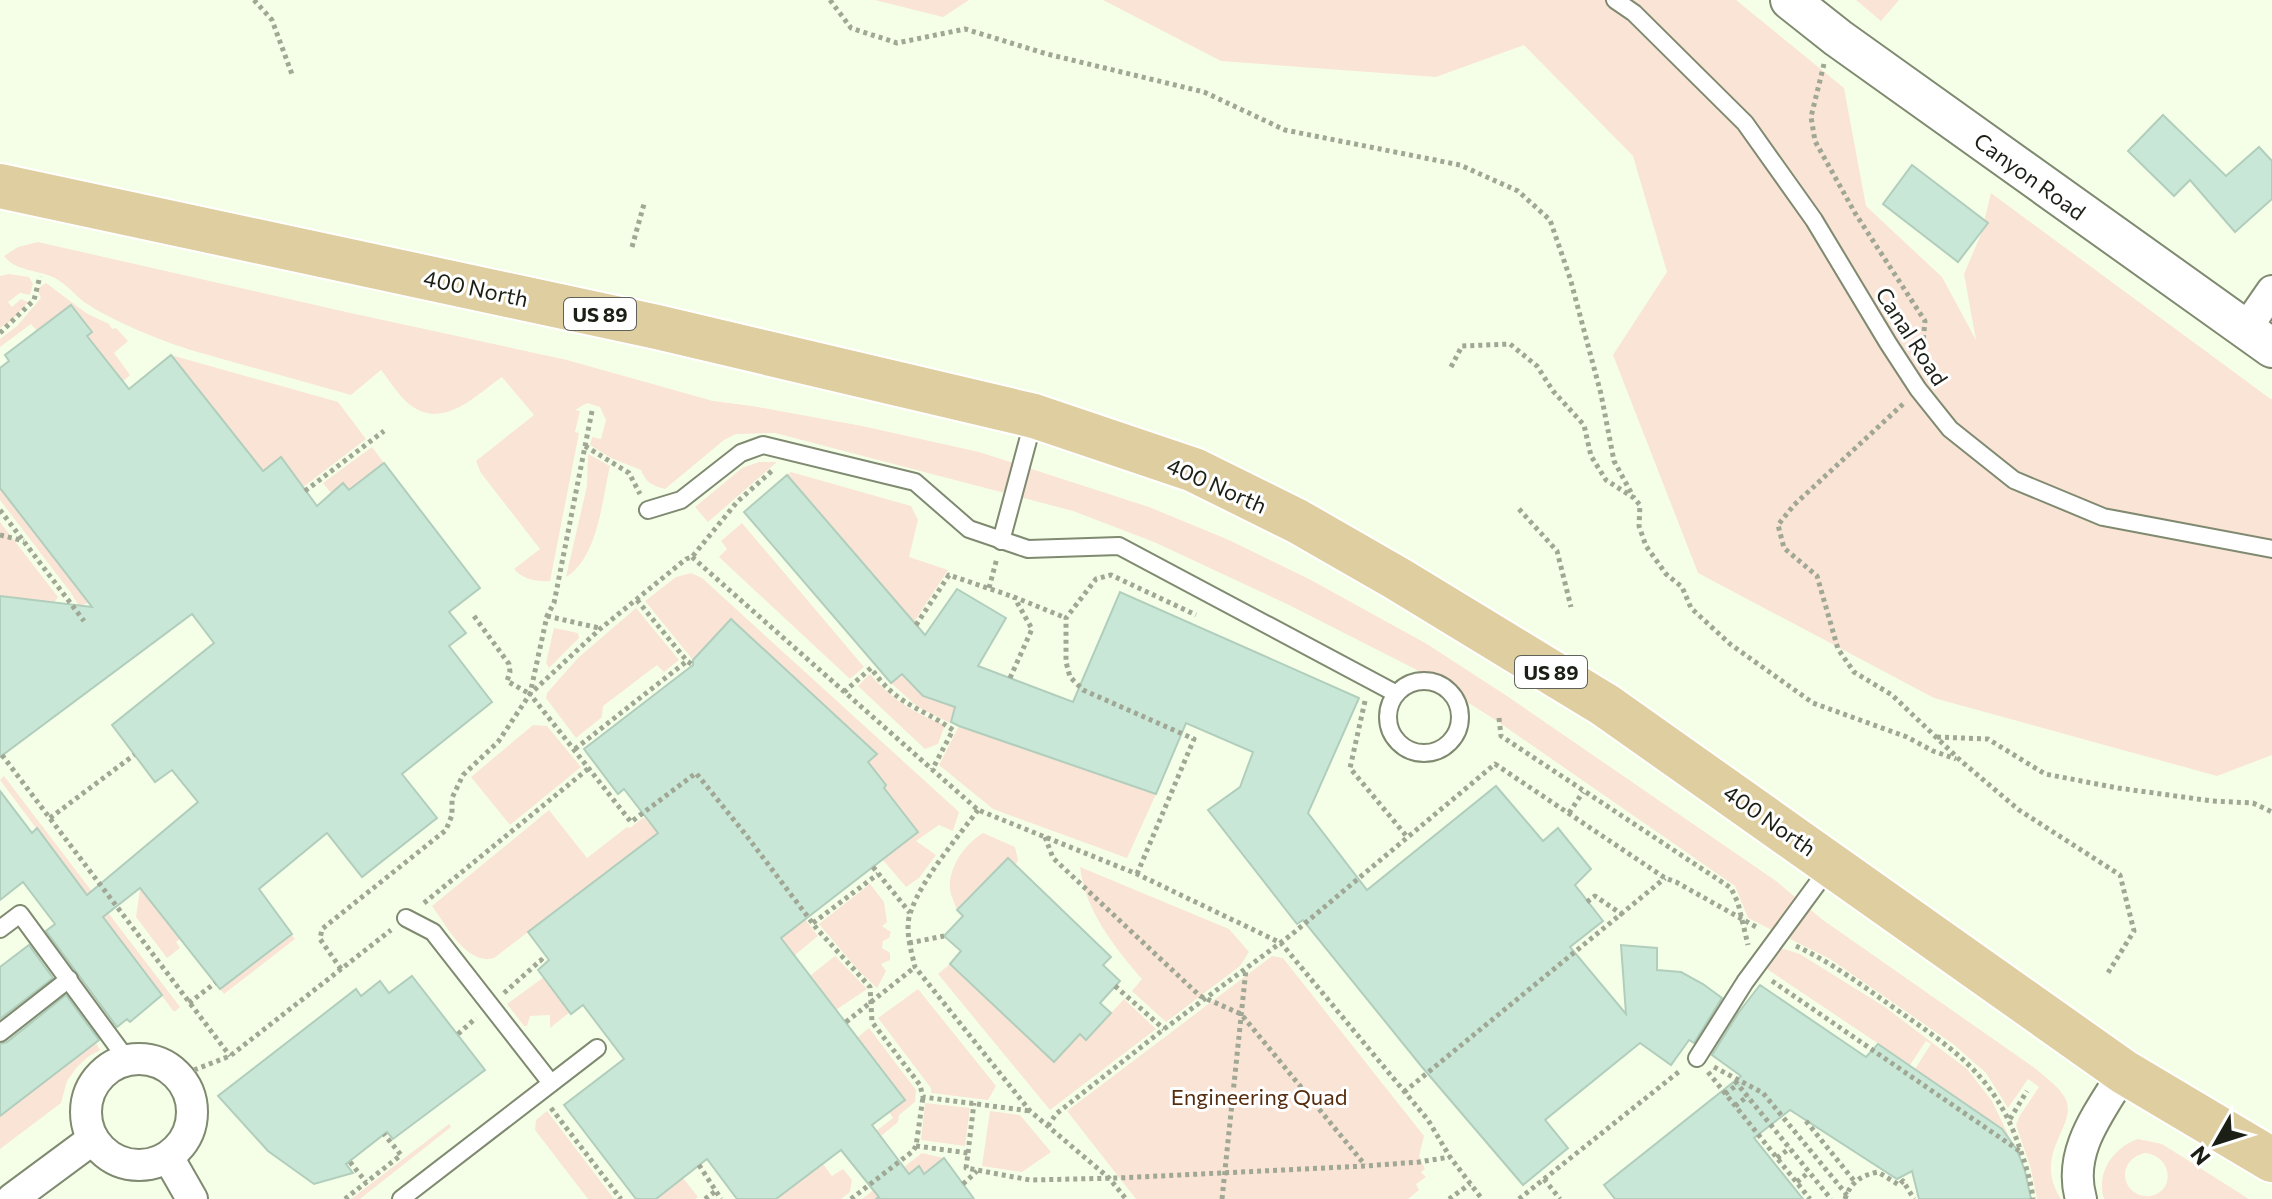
<svg xmlns="http://www.w3.org/2000/svg" width="2272" height="1199" viewBox="0 0 2272 1199" font-family="Commissioner,sans-serif">
  <rect width="100%" height="100%" fill="#f5ffe8"/>
  <g fill="#fae4d5" fill-rule="evenodd">
    <path d="M875,0H969L943,17Z"/>
    <path d="M1103,0H1736L1844,88L1866,206L1942,277L1976,340L1964,274L1981,234L1991,193L2272,400V755L2217,776L1934,698L1698,573L1613,355L1667,272L1633,156L1524,45L1436,77L1221,61Z"/>
    <path d="M1856,0H1899L1881,21Z"/>
    <path d="M38,242L346,312L567,360L713,401L752,406L862,426L979,452L1149,507L1229,540L1309,579L1427,644L1507,696L1776,881L1823,920L2036,1069C2045,1077 2057,1085 2064,1096C2082,1124 2030,1152 2061,1199H2037L2031,1169L2016,1125L2019,1117L2039,1087L2028,1079L2008,1108L1986,1073L1953,1044L1830,959L1748,918L1735,886L1494,719L1415,669L1289,605L1154,542L1073,511L775,433L736,434L724,440L665,489C653,486 646,483 641,470L611,458L590,445L592,437L601,439L606,420L600,407L587,403L575,410L580,411L575,432L579,433L550,581C537,582 522,579 514,569L540,549L481,473L476,461L534,415L502,377C475,396 442,431 409,404C398,395 390,381 381,370L351,395L194,351C161,341 112,321 84,302C74,294 66,284 55,278C38,270 15,271 4,256L18,247Z"/>
    <path d="M9,274L29,277L33,284L30,295L20,293L8,302L12,307L21,299L28,302L12,320L0,328V276Z"/>
    <path d="M46,283L86,313L109,324L112,329L116,328L128,341L114,353L130,375L123,381L87,336L92,332L71,305L37,331L31,324L0,347V339L17,326L41,298L37,289Z"/>
    <path d="M171,355L338,402L366,439L302,488L281,458L263,471Z"/>
    <path d="M372,447L384,463L349,490L343,483L331,493L323,483Z"/>
    <path d="M588,454L610,466C602,500 598,558 566,577L587,486Z"/>
    <path d="M759,462H777L708,522L695,507L742,468Z"/>
    <path d="M791,472L911,506L918,520L909,557L948,570L914,622L787,475Z"/>
    <path d="M0,488L88,603L79,606L71,593L0,500Z"/>
    <path d="M0,522L58,597L54,603L0,596Z"/>
    <path d="M742,523L864,667L850,679L719,557L727,549L721,541Z"/>
    <path d="M691,573L702,578L959,812L953,831L939,825L916,841L936,855L919,878L906,887L883,860L918,832L884,788L886,785L868,762L876,753L732,619L693,660L645,601L676,577Z"/>
    <path d="M636,608L679,660L664,672L657,665L603,706L602,717L576,738L546,698L547,693L578,658Z"/>
    <path d="M554,628L578,633L579,638L549,668L546,663Z"/>
    <path d="M870,674C892,700 914,713 945,725L938,744L925,749L858,686Z"/>
    <path d="M902,674L923,696L955,707L950,723L918,707L891,683Z"/>
    <path d="M533,725L547,726L581,767L510,825L471,777Z"/>
    <path d="M959,726L1156,794L1127,858L993,809L939,765Z"/>
    <path d="M4,776L180,1007L174,1012L0,780Z"/>
    <path d="M705,789L818,936L795,955L686,812L494,958C467,966 446,925 432,906L549,810L587,858L627,827L630,828L644,817L649,823L668,808Z"/>
    <path d="M983,833L1015,847L1018,860L1015,866L1007,859L957,910C955,904 951,896 950,890C948,867 965,844 983,833Z"/>
    <path d="M1080,867L1229,929L1249,952L1240,966L1166,1022L1132,991L1142,979C1114,947 1085,910 1080,867Z"/>
    <path d="M870,884L884,902L887,922L882,926L891,932L889,938L883,941L882,948L890,953V960L881,964L886,971L877,988L858,970L819,924Z"/>
    <path d="M140,888L181,938L176,942L180,948L167,958L136,917Z"/>
    <path d="M291,934L295,939L224,994L220,989Z"/>
    <path d="M1784,949L1800,954L1885,1007L1967,1069L1992,1101L2014,1147L2002,1129L1915,1069L1931,1044L1926,1041L1910,1065L1767,969L1764,964L1778,950Z"/>
    <path d="M835,956L867,989L836,1010L811,975Z"/>
    <path d="M1272,956L1283,958L1424,1136L1419,1156L1425,1169L1421,1172L1426,1177L1416,1184L1419,1190L1408,1199H1136L1067,1111Z"/>
    <path d="M950,964L1054,1061L1080,1034L1086,1040L1124,999L1156,1029L1050,1110L938,974Z"/>
    <path d="M544,977L570,1012L550,1028V1015L530,1016L527,1026H524L507,1004Z"/>
    <path d="M918,989L996,1086L988,1100L931,1093V1088L878,1018Z"/>
    <path d="M869,1028L916,1090L915,1102L899,1115L898,1122L881,1136L876,1131L893,1118L889,1112L905,1099L858,1037Z"/>
    <path d="M96,1043L100,1050L89,1056L77,1067L67,1081L61,1103L0,1149V1116Z"/>
    <path d="M925,1103L970,1108L965,1146L921,1140Z"/>
    <path d="M547,1111L614,1199H588L535,1130L536,1120Z"/>
    <path d="M990,1111L1020,1115L1051,1152L1022,1172L982,1166Z"/>
    <path d="M449,1124L451,1127L360,1199H351Z"/>
    <path d="M2138,1139L2162,1144L2249,1199H2104C2096,1172 2113,1148 2138,1139ZM2145,1153C2171,1155 2177,1190 2151,1196C2123,1199 2113,1161 2145,1153Z"/>
    <path d="M922,1153L944,1158L924,1174L919,1167L909,1174L893,1199H862Z"/>
    <path d="M823,1164L832,1176L843,1169L852,1180L850,1192L841,1199H776Z"/>
    <path d="M683,1178L698,1197L695,1199H656Z"/>
  </g>
  <g fill="#c9e7d6" stroke="#b1cebd" stroke-width="2">
    <path d="M2163,115L2226,176L2259,147L2272,161V199L2235,232L2190,180L2174,196L2128,151Z"/>
    <path d="M1912,165L1988,223L1958,262L1883,204Z"/>
    <path d="M71,305L92,332L87,336L129,389L171,355L263,471L281,457L317,506L343,483L349,490L384,463L480,588L449,612L466,633L449,646L492,702L402,774L437,818L362,877L327,833L259,889L292,934L220,989L140,888L103,917L162,995L130,1022L127,1019L117,1027L46,931L55,924L23,882L0,900V791L32,833L37,828L87,895L198,802L172,770L155,782L112,725L214,643L192,614L0,757V596L92,607L0,488V368L9,361L5,355Z"/>
    <path d="M787,475L925,635L957,589L1006,618L978,666L1073,702L1120,592L1359,698L1308,813L1367,890L1496,786L1543,841L1558,828L1591,869L1575,885L1603,921L1570,947L1626,1014L1621,945L1657,948V970L1681,972L1703,984L1722,998L1694,1043L1689,1040L1671,1065L1640,1043L1545,1120L1568,1148L1523,1185L1422,1067L1303,920L1297,924L1208,810L1240,787L1253,752L1186,723L1156,794L959,726L951,722L955,707L923,696L902,674L891,683L744,512Z"/>
    <path d="M731,619L877,754L868,762L886,785L884,788L918,832L781,938L905,1100L872,1125L909,1174L919,1166L924,1174L944,1158L974,1199H876L879,1197L841,1150L776,1199H737L707,1159L656,1199H636L564,1105L624,1059L583,1005L571,1014L538,970L549,960L528,932L658,833L624,789L618,794L584,749L693,665V660Z"/>
    <path d="M1008,858L1111,957L1103,965L1120,981L1100,1003L1111,1013L1086,1040L1080,1034L1054,1062L950,964L961,951L944,936L963,916L957,910Z"/>
    <path d="M29,945L53,978L0,1019V967Z"/>
    <path d="M412,976L485,1070L393,1139L387,1132L346,1164L353,1173L314,1184L268,1151L218,1096L356,989L361,996L380,981L389,993Z"/>
    <path d="M1760,985L1866,1057L1878,1044L2002,1129L2017,1150L2025,1171L2031,1199H1919L1912,1171L1897,1179L1790,1110L1754,1138L1803,1199H1615L1604,1185L1741,1076L1712,1055L1739,1012Z"/>
    <path d="M66,995L99,1040L0,1116V1044L7,1042Z"/>
  </g>
  <g fill="none" stroke-linecap="round" stroke-linejoin="round">
    <defs>
      <g id="service">
        <path d="M1615,0L1634,13L1745,123L1814,220L1888,343L1918,389L1950,429L2014,480L2103,517L2272,549"/>
        <path d="M648,510L681,500L741,453L763,445L915,482L969,529L1028,549L1119,546L1395,693"/>
        <path d="M1001,541L1034,418"/>
        <circle cx="1424" cy="717" r="36"/>
        <path d="M406,918L433,932L551,1083"/>
        <path d="M0,929L20,914L128,1061"/>
        <path d="M0,1033L69,979"/>
        <path d="M1697,1058L1745,982L1831,865"/>
        <path d="M401,1199L597,1048"/>
      </g>
      <g id="minor">
        <path d="M2245,330L2272,291"/>
        <circle cx="139" cy="1112" r="53"/>
        <path d="M168,1157L192,1199"/>
        <path d="M12,1199L93,1139"/>
        <path d="M2081,1199C2067,1151 2100,1112 2124,1072"/>
      </g>
      <path id="tertiary" d="M1790,0L1838,38L2272,348"/>
      <path id="primary" d="M0,186L657,327L1034,416L1194,470L1297,521L1398,579L1605,705L2124,1072L2272,1160"/>
    </defs>
    <use href="#service" stroke="#7f8a70" stroke-width="20"/>
    <use href="#minor" stroke="#7f8a70" stroke-width="34"/>
    <use href="#tertiary" stroke="#7f8a70" stroke-width="42"/>
    <use href="#primary" stroke="#fff" stroke-width="48"/>
    <g stroke="#a0a795" stroke-width="5" stroke-dasharray="4 4" stroke-linecap="butt">
      <path d="M254,0L272,20L293,77"/>
      <path d="M830,0L851,28L897,43L965,29L1047,54L1204,92L1285,130L1460,165L1518,191L1550,220L1570,278L1601,394L1614,461L1634,498"/>
      <path d="M1824,64L1811,117L1815,141L1855,213L1925,321L1922,353"/>
      <path d="M632,247L644,204"/>
      <path d="M0,333L34,300L40,276"/>
      <path d="M1451,367L1462,346L1510,344L1537,366L1553,391L1584,425L1591,456L1606,480L1634,498L1640,505L1639,526L1646,546L1666,574L1682,587L1691,608L1730,644L1813,703L1907,737L1933,751L1956,759"/>
      <path d="M1903,404L1794,505L1778,525L1784,548L1817,576L1838,649L1854,672L1892,695L1961,761L2019,810L2120,875L2134,931L2106,976"/>
      <path d="M592,411L554,603L547,616L530,694L631,822L696,773L746,835L817,929L870,987L872,1022L920,1085L923,1097L1030,1111"/>
      <path d="M585,446L629,473L640,494"/>
      <path d="M305,491L384,431"/>
      <path d="M1519,509L1557,551L1571,607"/>
      <path d="M0,510L84,621"/>
      <path d="M0,535L24,541"/>
      <path d="M692,557L978,810L1137,874L1281,943L1428,1120L1450,1157L1482,1199"/>
      <path d="M989,588L997,558"/>
      <path d="M637,600L687,661L693,665"/>
      <path d="M474,616L509,664L510,672L507,681L530,694"/>
      <path d="M547,616L599,628"/>
      <path d="M916,625L949,575L1014,597L1066,618"/>
      <path d="M1010,678L1032,629L1014,597"/>
      <path d="M844,692L871,668C897,706 919,706 953,730L932,770"/>
      <path d="M1365,701L1350,768L1408,838"/>
      <path d="M1499,718L1501,736L1731,888L1738,903L1748,945"/>
      <path d="M1937,737L1988,739L2045,774L2118,788L2212,801L2253,803L2272,812"/>
      <path d="M575,749L687,661"/>
      <path d="M2,755L230,1056"/>
      <path d="M978,810C957,838 922,879 911,911C904,928 911,950 915,967L1030,1111L1109,1178L1126,1199"/>
      <path d="M1569,813L1583,792"/>
      <path d="M50,818L134,755"/>
      <path d="M1045,837L1053,858L1200,996L1241,1014L1365,1165"/>
      <path d="M873,867L910,913"/>
      <path d="M1137,874L1194,739L1083,690L1070,677L1066,662V618L1096,579L1111,575L1196,615"/>
      <path d="M1587,902L1595,896L1623,915"/>
      <path d="M424,903L589,768"/>
      <path d="M813,923L878,874"/>
      <path d="M909,943L944,936"/>
      <path d="M1796,946C1829,961 1860,984 1890,1005C1950,1047 1994,1073 2019,1146C2025,1163 2031,1180 2033,1199"/>
      <path d="M341,969L320,939L322,929L446,830L452,815V798L463,775L498,742L530,694L600,629L686,559L692,557L737,502L774,469"/>
      <path d="M1772,981L2021,1152"/>
      <path d="M1115,986L1164,1029"/>
      <path d="M504,993L541,960L545,964"/>
      <path d="M189,1003L215,983"/>
      <path d="M846,1022L915,967"/>
      <path d="M458,1034L476,1018"/>
      <path d="M1714,1067L1763,1093L1847,1195"/>
      <path d="M194,1070L230,1056L391,930"/>
      <path d="M1708,1072L1810,1199"/>
      <path d="M1735,1081L1831,1199"/>
      <path d="M1404,1092L1665,878"/>
      <path d="M1725,1094L1738,1084"/>
      <path d="M1735,1106L1748,1096"/>
      <path d="M551,1108L621,1199"/>
      <path d="M2010,1119L2027,1091"/>
      <path d="M1806,1121L1855,1182"/>
      <path d="M1048,1126L1056,1114L1164,1029L1291,935L1495,764L1665,878L1676,882L1758,928"/>
      <path d="M916,1146L968,1153L966,1168L1030,1180L1118,1178L1365,1166L1419,1162L1450,1157"/>
      <path d="M968,1153L974,1103"/>
      <path d="M1777,1158L1790,1148"/>
      <path d="M350,1162L366,1182"/>
      <path d="M699,1165L721,1199"/>
      <path d="M1544,1179L1560,1199"/>
      <path d="M1797,1182L1809,1172"/>
      <path d="M963,1184L977,1171"/>
      <path d="M345,1199L401,1155L384,1134"/>
      <path d="M705,1199L717,1190"/>
      <path d="M851,1199L913,1151L916,1146L923,1097"/>
      <path d="M1222,1199L1246,969"/>
      <path d="M1449,1199L1470,1184"/>
      <path d="M1519,1199L1681,1070"/>
      <path d="M1845,1199C1850,1183 1861,1175 1878,1172L1899,1185L1903,1181L1914,1199"/>
    </g>
    <use href="#service" stroke="#fff" stroke-width="16"/>
    <use href="#minor" stroke="#fff" stroke-width="30"/>
    <use href="#tertiary" stroke="#fff" stroke-width="38"/>
    <use href="#primary" stroke="#dfcea0" stroke-width="44"/>
  </g>
  <g text-anchor="middle" dominant-baseline="central" stroke-width="6" stroke-linejoin="round" paint-order="stroke">
    <g fill="#fff" stroke="#5f625b" stroke-width="2">
      <rect x="564" y="298" width="72" height="32" rx="6"/>
      <rect x="1515" y="656" width="72" height="32" rx="6"/>
    </g>
    <g font-size="20" font-weight="bold" fill="#1b1f15">
      <text x="600" y="314">US 89</text>
      <text x="1551" y="672">US 89</text>
    </g>
    <g font-size="22" fill="#1b1f15" stroke="#fff">
      <text transform="translate(2030 176) rotate(36)">Canyon Road</text>
      <text transform="translate(476 288) rotate(12)">400 North</text>
      <text transform="translate(1912 336) rotate(57)">Canal Road</text>
      <text transform="translate(1217 485) rotate(24)">400 North</text>
      <text transform="translate(1770 820) rotate(35)">400 North</text>
    </g>
    <g font-size="22" fill="#552d0e" stroke="#fff">
      <text x="1259" y="1096">Engineering Quad</text>
    </g>
  </g>
  <g transform="translate(2216 1143) rotate(231)" stroke="#ffffff" stroke-width="6" paint-order="stroke">
  <path d="M0-6L14 30L0 20L-14 30Z" fill="#1b1f15"/>
  <text y="-12" font-size="22" font-weight="bold" text-anchor="middle" fill="#1b1f15">N</text>
  </g>
</svg>
